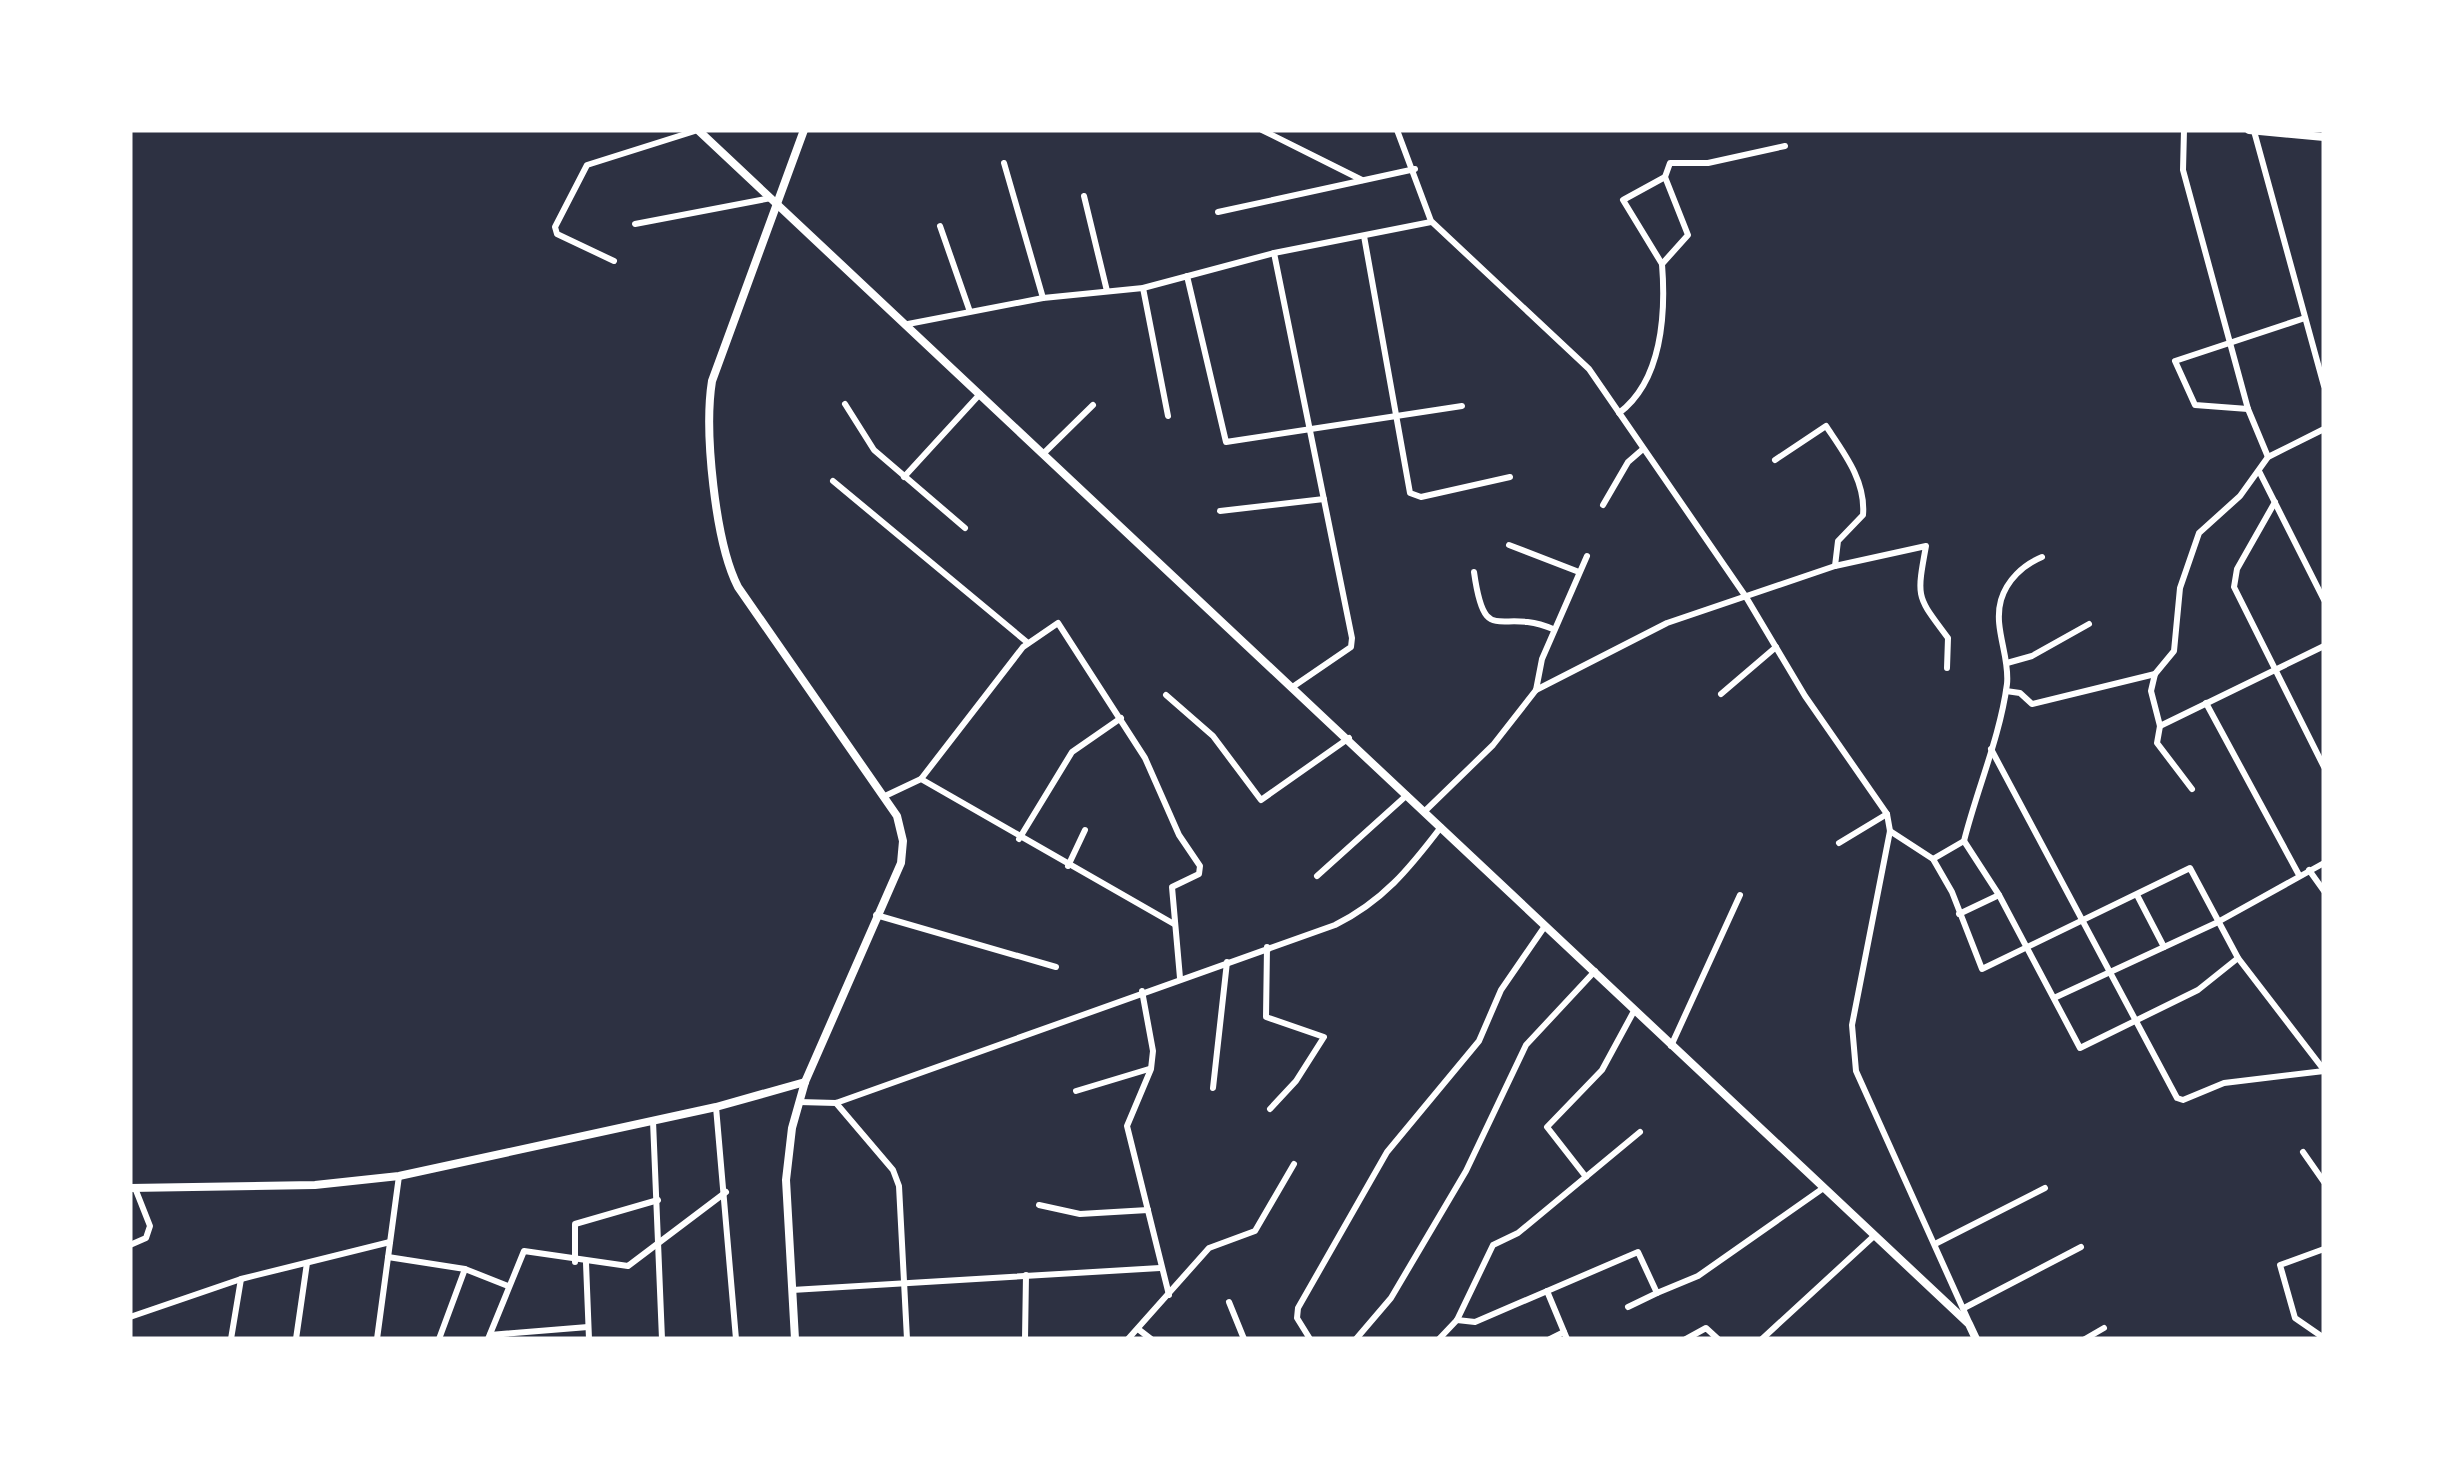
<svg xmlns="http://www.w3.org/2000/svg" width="2454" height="1469" viewBox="0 0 2454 1469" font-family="'IBM Plex Serif',serif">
  <rect width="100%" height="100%" fill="#2d3142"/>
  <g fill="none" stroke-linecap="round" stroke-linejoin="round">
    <g stroke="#fff" stroke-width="6">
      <path d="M1262,130L1362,180"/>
      <path d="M1397,130L1431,221L1589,369L1746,597L1805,696L1887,814L1890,831L1852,1025L1856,1071L1969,1322"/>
      <path d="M2184,130L2183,170L2248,409L2268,457"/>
      <path d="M2254,131L2324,386"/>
      <path d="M1004,163L1043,298"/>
      <path d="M1084,196L1107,291"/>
      <path d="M1218,212L1415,169"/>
      <path d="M635,224L771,198"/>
      <path d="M940,226L969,309"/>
      <path d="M1364,236L1410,493L1421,497L1510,477"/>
      <path d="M1274,253L1352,638L1351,647L1294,686"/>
      <path d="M614,261L557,234L555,227L587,165L698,130"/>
      <path d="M1662,264L1623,200L1665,177"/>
      <path d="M1187,276L1226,442L1462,406"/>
      <path d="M1143,288L1168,416"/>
      <path d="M908,324L1043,298L1143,288L1274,253L1431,222"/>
      <path d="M845,404L874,450L965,528"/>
      <path d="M2248,409L2195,405L2175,361L2305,318"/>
      <path d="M1619,413C1662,381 1666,314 1662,264L1688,235L1665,177L1670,163H1708L1785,146"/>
      <path d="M1044,453L1093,405"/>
      <path d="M1775,460L1826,426C1844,453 1866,481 1863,515L1838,541L1835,566"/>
      <path d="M2259,471L2324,600"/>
      <path d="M904,477L980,394"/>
      <path d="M833,481L1028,643"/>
      <path d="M2275,502L2237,569L2234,587L2324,767"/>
      <path d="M1603,505L1628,462L1643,449"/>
      <path d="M1220,511L1324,499"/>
      <path d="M1509,545L1579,572"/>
      <path d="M1474,572C1485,650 1499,606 1553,629"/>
      <path d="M2007,663L2032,656L2089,624"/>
      <path d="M1536,690L1667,623L1835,566L1926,546C1916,600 1917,596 1948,638L1947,668"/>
      <path d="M2006,691L2020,693L2032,704L2155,674"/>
      <path d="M1721,694L1776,647"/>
      <path d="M1166,695L1213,736L1261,800L1349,738"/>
      <path d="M2206,703L2299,875"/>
      <path d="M2160,726L2324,646"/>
      <path d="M1991,749L2177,1098L2183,1100L2224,1083L2324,1071"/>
      <path d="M921,779L1023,647L1058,623L1145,758L1179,835L1200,866L1199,874L1172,887L1180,978"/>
      <path d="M2192,789L2157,743L2160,726L2151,691L2155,674L2174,651L2180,588L2199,533L2240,496L2268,457L2324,429"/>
      <path d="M885,796L921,779L1174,924"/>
      <path d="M1425,811L1493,745L1536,690L1542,659L1587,556"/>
      <path d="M1890,831L1933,859L1952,892L1982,969L2190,868L2238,958L2324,1070"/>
      <path d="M1019,839L1072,752L1121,718"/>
      <path d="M1964,841L1999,895L2080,1048L2198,990L2238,958"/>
      <path d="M1839,843L1887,814"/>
      <path d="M1933,859L1964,841C1977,789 2000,737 2007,684C2010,656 1993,628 2001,600C2007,580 2023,565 2042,557"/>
      <path d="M1068,866L1085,830"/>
      <path d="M2309,870L2324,891"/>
      <path d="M1317,876L1407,795"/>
      <path d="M2137,895L2164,947"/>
      <path d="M1959,914L1999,895"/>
      <path d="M876,915L1056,967"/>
      <path d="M1267,947L1266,1017L1324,1037L1296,1081L1270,1109"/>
      <path d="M1142,991L1153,1051L1151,1069L1127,1126L1169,1295"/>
      <path d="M2054,998L2216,923L2324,863"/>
      <path d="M1671,1046L1740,895"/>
      <path d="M1213,1088L1227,962"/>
      <path d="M1076,1091L1149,1069"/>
      <path d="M799,1102L836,1103L1335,925C1383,901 1409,869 1441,827"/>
      <path d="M836,1103L893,1170L899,1186L907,1339"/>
      <path d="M716,1107L736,1339"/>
      <path d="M653,1121L662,1339"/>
      <path d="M2303,1152L2324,1182"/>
      <path d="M1586,1177L1547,1127L1602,1070L1634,1011"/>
      <path d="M1039,1205L1080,1214L1148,1210"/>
      <path d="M1935,1244L2045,1188"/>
      <path d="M130,1245L146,1238L150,1226L135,1188"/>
      <path d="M2324,1249L2280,1265L2295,1318L2324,1338"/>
      <path d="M388,1257L465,1269L508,1286"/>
      <path d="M575,1262V1224L658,1200"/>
      <path d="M586,1263L589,1339"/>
      <path d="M792,1290L1160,1268"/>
      <path d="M1547,1291L1567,1339"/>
      <path d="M1229,1302L1244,1339"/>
      <path d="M1628,1307L1657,1293"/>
      <path d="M1966,1307L2081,1247"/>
      <path d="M130,1317L241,1279L390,1242"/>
      <path d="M1457,1320L1475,1322L1638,1252L1657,1293L1698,1276L1822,1189"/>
      <path d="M1138,1329L1151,1339"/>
      <path d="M490,1335L588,1327"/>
      <path d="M231,1339L241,1279"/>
      <path d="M296,1339L307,1263"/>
      <path d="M377,1339L399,1176"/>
      <path d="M439,1339L465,1269"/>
      <path d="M488,1339L524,1251L628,1266L726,1192"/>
      <path d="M1025,1339L1026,1275"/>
      <path d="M1128,1339L1209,1248L1255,1231L1294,1164"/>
      <path d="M1310,1339L1297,1318L1298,1308L1387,1152L1479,1041L1501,990L1545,926"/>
      <path d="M1356,1339L1391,1298L1466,1171L1526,1045L1595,971"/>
      <path d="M1439,1339L1457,1320L1493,1245L1518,1233L1640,1132"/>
      <path d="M1550,1339L1564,1332"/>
      <path d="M1686,1339L1706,1328L1718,1339"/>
      <path d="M1762,1339L1874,1236"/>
      <path d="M2085,1339L2104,1328"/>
    </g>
    <g stroke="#fff" stroke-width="8">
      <path d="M698,130L1969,1324L1976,1339"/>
      <path d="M2249,130L2324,137"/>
      <path d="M130,1188L315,1185L399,1176L716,1107L805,1082"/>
      <path d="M795,1339L786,1180L792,1128L805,1082L901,863L903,841L897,816L738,587C715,542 704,431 712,381L804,130"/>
    </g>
  </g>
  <rect width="2454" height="1469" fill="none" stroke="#ffffff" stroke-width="265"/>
</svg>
